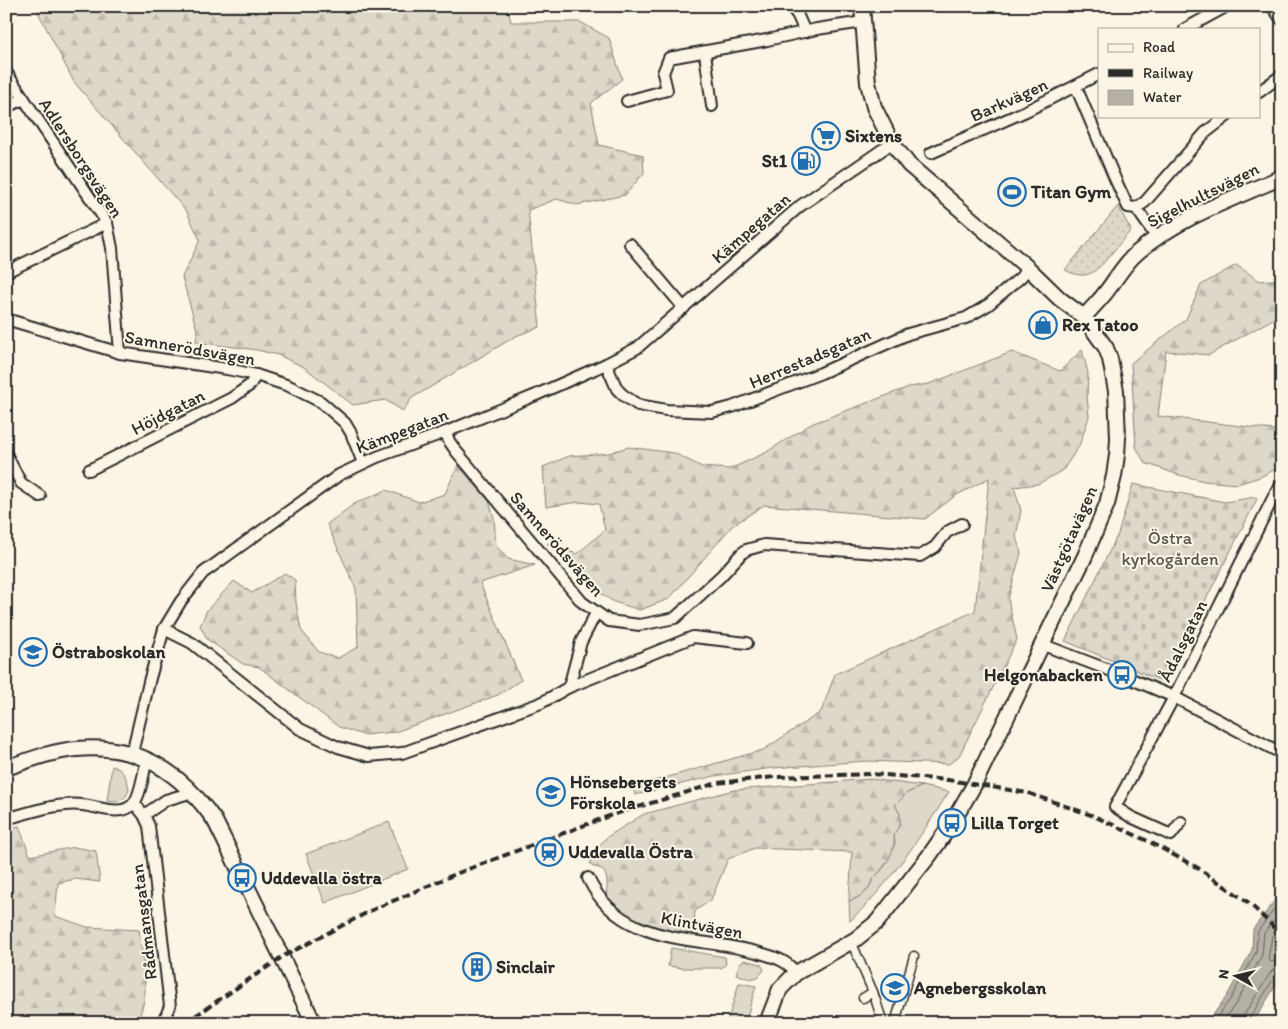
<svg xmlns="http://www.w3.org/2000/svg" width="1288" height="1029" viewBox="0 0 1288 1029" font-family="Itim,sans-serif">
  <defs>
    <pattern id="forest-firs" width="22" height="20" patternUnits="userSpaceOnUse" patternTransform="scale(1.25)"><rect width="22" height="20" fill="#ded8ca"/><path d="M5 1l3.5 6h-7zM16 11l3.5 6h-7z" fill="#bfbaae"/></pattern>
    <pattern id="cemetery-stones" width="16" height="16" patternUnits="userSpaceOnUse" patternTransform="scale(1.25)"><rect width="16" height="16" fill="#ded8ca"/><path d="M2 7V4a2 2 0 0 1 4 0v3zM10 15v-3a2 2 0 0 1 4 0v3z" fill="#bfbaae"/></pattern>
    <pattern id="park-dots" width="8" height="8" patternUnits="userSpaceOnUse" patternTransform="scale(1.25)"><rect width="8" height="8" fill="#ded8ca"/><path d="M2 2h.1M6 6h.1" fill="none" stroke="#bfbaae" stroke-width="1.8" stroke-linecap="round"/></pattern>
  </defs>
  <rect width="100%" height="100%" fill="#fcf5e5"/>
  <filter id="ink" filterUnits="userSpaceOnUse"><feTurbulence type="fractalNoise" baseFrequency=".02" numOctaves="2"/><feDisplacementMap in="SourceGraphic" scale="10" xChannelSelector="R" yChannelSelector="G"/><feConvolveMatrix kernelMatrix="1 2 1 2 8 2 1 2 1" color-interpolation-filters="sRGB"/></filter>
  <g filter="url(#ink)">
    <g fill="#ded8ca" stroke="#84827a">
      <path d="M112,766C123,768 128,779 129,790C125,801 118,803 107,801Z"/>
      <path d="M922,786L949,792C920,837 890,884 850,921L849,901L857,898L868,890L873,879L885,866L895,844L894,834L900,814L895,805L907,793Z"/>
      <path d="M389,822L408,869L325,903L306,854Z"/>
      <path d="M671,948L725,957L726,964L721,968H683L668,966Z"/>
      <path d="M744,960L761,964L764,970L758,977L750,979L736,974L740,963Z"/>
      <path d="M739,983L756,986L745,1023H727Z"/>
    </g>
    <g fill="url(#forest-firs)" stroke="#84827a">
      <path d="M33,6H507L511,22H580L609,38L622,79L591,103L599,145L643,155L644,173L625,195L577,205L557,199L528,210L540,327L516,336L412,398L403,411L385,400L353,405L304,367L278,355L257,350L196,342L197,330L182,277L200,240L187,212L74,82L37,10Z"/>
      <path d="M1236,265L1260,281L1282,279V314L1209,355L1166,351L1158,416L1282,431V466L1260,477L1237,484L1204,481L1179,475L1145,463L1136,447L1131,363L1186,319L1201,285Z"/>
      <path d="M1082,350L1088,373L1087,395L1089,417L1079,446L1063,470L1038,484L1014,487L1021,510L1016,537L1021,553L1008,599L1017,639L959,756L949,764L866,761L773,768L715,776L635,795L633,787L763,750L821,712L835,674L975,611L989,478L955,496L925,519L764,505L732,526L669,599L640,610L614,602L592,588L574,567L547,543L577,554L605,530L599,504L579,502L546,507L543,467L569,456L609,453L628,447L674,453L702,467L730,469L765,453L811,424L909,387L929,384L1012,352L1060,371Z"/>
      <path d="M458,465L489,501L494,518L496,546L508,559L535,565L480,583L521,680L498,695L395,732L363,735L339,727L259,667L243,664L208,640L200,626L207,610L234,581L252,593L285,573L295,580L296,603L301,630L319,652L338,658L358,647L356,589L327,524L354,504L386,490L419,502L445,494Z"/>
      <path d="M871,779L922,786L907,793L895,805L900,814V825L894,834C896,852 886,865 874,878C871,881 871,885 868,888C864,895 857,898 849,901L852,852L755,848L728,859L711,900L695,911L693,936C668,934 647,929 627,914C619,909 613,902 606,896C608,884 609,867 593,867L590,863L599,846L607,837L644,814L734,790Z"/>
      <path d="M19,826L30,856L74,847L96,851L100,882L75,879L58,883L55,916L87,927L139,930C142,959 153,998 135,1023H6V829Z"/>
    </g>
    <path fill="url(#cemetery-stones)" stroke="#84827a" d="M1133,484L1225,502L1256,497L1257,499L1164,682L1065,641L1118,534Z"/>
    <path fill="url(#park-dots)" stroke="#84827a" d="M1118,206L1131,230C1124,238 1118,246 1111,254C1097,271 1088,282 1065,270Z"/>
    <path fill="#b4b0a5" stroke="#7d7b74" d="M1282,883V975L1253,1023H1207L1227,996L1252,950L1253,929L1273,903Z"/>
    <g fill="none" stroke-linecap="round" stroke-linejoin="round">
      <g stroke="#62605c" stroke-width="1">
        <path d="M1282,923L1272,936L1268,959L1271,962L1282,959"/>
        <path d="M1213,1023L1231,998L1256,952L1258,931L1277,906L1282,896"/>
        <path d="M1221,1023L1237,1002L1262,955L1264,933L1282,911"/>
        <path d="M1243,1023L1244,1015L1271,972L1275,968L1282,967"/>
        <path d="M1249,1023L1250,1018L1275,976L1282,973"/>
      </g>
      <defs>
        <g id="pedestrian">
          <path d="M851,941L873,992L883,1023"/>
          <path d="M863,998L873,992"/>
          <path d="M895,1023L914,956"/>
        </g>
        <g id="minor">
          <path d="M791,6L798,16L805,32"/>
          <path d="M1272,6L1282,20"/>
          <path d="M1185,29L1227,6"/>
          <path d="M705,53L712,106"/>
          <path d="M6,72L107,223L112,248L120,353"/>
          <path d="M1076,87L1116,181L1128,207L1136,208L1157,238"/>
          <path d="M1259,92L1282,75"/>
          <path d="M627,101L667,90L663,73L669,58L767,40L817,29L863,22"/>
          <path d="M6,107L24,99"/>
          <path d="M931,153L1026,111L1099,74"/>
          <path d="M1136,208L1145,202L1205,133L1227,116"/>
          <path d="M630,244L684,308"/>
          <path d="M6,272L107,223"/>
          <path d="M6,319L120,353L227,369L256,375L289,386L321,402L345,423L351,433L363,463"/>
          <path d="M606,364L617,389L623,395L638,405L666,410L712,412L732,407L821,373L908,334L966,318L988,305L1021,277L1028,268"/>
          <path d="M446,432L449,441L456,451L582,602L609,621L640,625L675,618L721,576L741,554L746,550L764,545L920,556L935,547L947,532L962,524"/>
          <path d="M6,454L21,483L40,496"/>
          <path d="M89,470L232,398L250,385L256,375"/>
          <path d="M164,629L192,643L300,729L338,747L369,756L402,753L541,703L569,687L581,642L596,613"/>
          <path d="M1041,644L1122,675L1174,697L1279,752"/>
          <path d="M569,687L693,637L747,643"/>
          <path d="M132,753L150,678L164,629L181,601L203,573L339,475L377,457L446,432L536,395L606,364L637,348L800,206L892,143"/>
          <path d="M134,803L144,815L149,826L170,1006L166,1016L160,1023"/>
          <path d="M144,815L166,800L193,792"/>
          <path d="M6,819C28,813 60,802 82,805C97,806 122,818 134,803C141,794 144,770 147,758"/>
          <path d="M1181,822L1171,835L1131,817L1115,807L1174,697L1274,496L1282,484"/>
          <path d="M588,878C621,948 698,935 760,953C774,957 787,960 796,973"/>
        </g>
        <g id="tertiary">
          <path d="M1084,317C1090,310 1096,304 1102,297C1115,282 1123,264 1138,252C1179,217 1233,199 1282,177"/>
          <path d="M6,768C29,760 52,751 77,749C138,743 181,772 215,821L314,1023"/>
          <path d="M767,1023L780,989L796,973L856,939L877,922L929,856L952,823L974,785L1085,556L1107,504L1114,476L1117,455L1118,438L1116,391L1110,359L1106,348L1084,317L1060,299L1028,268L909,165L892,143L874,107L868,83L862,6"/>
        </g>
      </defs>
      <use href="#pedestrian" stroke="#2b2b2b" stroke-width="11"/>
      <use href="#minor" stroke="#2b2b2b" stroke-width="14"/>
      <use href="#tertiary" stroke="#2b2b2b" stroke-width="18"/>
      <use href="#pedestrian" stroke="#fcf5e5" stroke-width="8"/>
      <use href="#minor" stroke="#fcf5e5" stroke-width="10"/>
      <use href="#tertiary" stroke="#fcf5e5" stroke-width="14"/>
      <path stroke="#2b2b2b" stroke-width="4" stroke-dasharray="8 4" stroke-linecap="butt" d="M185,1023L282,957L372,910L458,873L609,816L717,783L775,777L872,774L948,780L1028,793L1094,816L1150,842L1198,868L1249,903L1282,935"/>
    </g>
  </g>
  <defs>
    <symbol id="supermarket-ring" viewBox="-11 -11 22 22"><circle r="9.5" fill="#fcf5e5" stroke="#1f6fb2" stroke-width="1.5"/><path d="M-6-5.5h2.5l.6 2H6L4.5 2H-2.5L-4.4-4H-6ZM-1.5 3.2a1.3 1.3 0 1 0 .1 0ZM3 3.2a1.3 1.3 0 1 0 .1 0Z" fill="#1f6fb2"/></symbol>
    <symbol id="fuel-ring" viewBox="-11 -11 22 22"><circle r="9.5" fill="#fcf5e5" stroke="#1f6fb2" stroke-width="1.5"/><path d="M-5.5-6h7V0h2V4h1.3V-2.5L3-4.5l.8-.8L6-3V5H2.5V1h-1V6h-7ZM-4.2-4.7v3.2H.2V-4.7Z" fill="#1f6fb2"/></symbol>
    <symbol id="stadium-ring" viewBox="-11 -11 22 22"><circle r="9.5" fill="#fcf5e5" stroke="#1f6fb2" stroke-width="1.5"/><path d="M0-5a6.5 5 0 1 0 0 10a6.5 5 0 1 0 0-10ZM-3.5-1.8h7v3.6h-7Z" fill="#1f6fb2"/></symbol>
    <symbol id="shop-ring" viewBox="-11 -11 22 22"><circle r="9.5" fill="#fcf5e5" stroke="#1f6fb2" stroke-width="1.5"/><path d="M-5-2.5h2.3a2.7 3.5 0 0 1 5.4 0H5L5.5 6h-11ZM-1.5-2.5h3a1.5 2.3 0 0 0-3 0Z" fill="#1f6fb2"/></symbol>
    <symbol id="university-ring" viewBox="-11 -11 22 22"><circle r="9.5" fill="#fcf5e5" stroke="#1f6fb2" stroke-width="1.5"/><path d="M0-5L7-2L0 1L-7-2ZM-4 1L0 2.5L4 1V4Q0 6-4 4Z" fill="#1f6fb2"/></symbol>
    <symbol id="bus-ring" viewBox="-11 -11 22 22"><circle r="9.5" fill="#fcf5e5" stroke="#1f6fb2" stroke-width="1.5"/><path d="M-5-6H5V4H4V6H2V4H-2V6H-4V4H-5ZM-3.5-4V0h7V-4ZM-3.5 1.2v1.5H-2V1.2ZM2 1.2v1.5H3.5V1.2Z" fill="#1f6fb2"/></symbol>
    <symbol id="school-ring" viewBox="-11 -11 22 22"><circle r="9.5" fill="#fcf5e5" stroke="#1f6fb2" stroke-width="1.5"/><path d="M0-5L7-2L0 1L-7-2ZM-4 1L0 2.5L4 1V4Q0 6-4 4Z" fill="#1f6fb2"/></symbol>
    <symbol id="station-ring" viewBox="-11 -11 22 22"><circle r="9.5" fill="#fcf5e5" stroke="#1f6fb2" stroke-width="1.5"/><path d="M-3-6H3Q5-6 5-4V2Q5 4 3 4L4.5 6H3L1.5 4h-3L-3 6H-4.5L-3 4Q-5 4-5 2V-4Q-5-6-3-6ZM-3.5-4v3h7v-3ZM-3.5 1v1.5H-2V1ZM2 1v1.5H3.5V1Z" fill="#1f6fb2"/></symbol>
    <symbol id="building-ring" viewBox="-11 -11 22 22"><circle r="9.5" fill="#fcf5e5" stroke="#1f6fb2" stroke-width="1.5"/><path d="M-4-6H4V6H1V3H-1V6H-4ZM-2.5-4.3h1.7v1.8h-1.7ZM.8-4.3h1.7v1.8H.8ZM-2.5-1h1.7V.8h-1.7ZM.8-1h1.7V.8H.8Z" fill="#1f6fb2"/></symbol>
  </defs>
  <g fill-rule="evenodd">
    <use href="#supermarket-ring" x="810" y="120" width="32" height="32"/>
    <use href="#fuel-ring" x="790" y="145" width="32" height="32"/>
    <use href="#stadium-ring" x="996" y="176" width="32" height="32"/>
    <use href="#shop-ring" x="1027" y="309" width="32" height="32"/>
    <use href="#university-ring" x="17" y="636" width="32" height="32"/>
    <use href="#bus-ring" x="1106" y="659" width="32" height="32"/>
    <use href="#school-ring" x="535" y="776" width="32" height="32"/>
    <use href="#bus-ring" x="936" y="807" width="32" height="32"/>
    <use href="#station-ring" x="533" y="836" width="32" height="32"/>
    <use href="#bus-ring" x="226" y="862" width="32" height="32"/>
    <use href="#building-ring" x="461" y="951" width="32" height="32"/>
    <use href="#school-ring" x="879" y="972" width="32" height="32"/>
  </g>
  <g text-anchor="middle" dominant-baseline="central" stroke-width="4" stroke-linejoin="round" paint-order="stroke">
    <g font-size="18" fill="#2b2b2b" stroke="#fcf5e5">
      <text transform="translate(1009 100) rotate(-24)">Barkvägen</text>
      <text transform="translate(81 158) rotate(57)">Adlersborgsvägen</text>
      <text transform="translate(1203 195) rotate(-27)">Sigelhultsvägen</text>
      <text transform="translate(751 228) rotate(-41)">Kämpegatan</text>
      <text transform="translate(190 348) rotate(10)">Samnerödsvägen</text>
      <text transform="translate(810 358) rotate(-23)">Herrestadsgatan</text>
      <text transform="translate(168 412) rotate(-27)">Höjdgatan</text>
      <text transform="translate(402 431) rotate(-21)">Kämpegatan</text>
      <text transform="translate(1069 539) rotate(-66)">Västgötavägen</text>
      <text transform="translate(557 544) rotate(49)">Samnerödsvägen</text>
      <text transform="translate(1183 641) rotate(-64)">Ådalsgatan</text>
      <text transform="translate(144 922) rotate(-97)">Rådmansgatan</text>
      <text transform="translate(702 925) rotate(11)">Klintvägen</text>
    </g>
    <g font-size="18" font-weight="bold" fill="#2b2b2b" stroke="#fcf5e5" text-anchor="start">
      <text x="845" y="136">Sixtens</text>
      <text x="787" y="161" text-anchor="end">St1</text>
      <text x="1031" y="192">Titan Gym</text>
      <text x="1062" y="325">Rex Tatoo</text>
      <text x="52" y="652">Östraboskolan</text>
      <text x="1103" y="675" text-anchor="end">Helgonabacken</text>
      <text x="570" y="782">Hönsebergets<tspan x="570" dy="21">Förskola</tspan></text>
      <text x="971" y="823">Lilla Torget</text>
      <text x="568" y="852">Uddevalla Östra</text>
      <text x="261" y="878">Uddevalla östra</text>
      <text x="496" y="967">Sinclair</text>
      <text x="914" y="988">Agnebergsskolan</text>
    </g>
    <g font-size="18" fill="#585653" stroke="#fcf5e5">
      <text x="1170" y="538">Östra<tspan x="1170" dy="21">kyrkogården</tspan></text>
    </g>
  </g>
  <rect width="1288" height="1029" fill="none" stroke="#fcf5e5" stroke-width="25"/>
  <rect x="12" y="12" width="1263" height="1004" fill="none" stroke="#2b2b2b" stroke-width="2" filter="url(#ink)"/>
  <rect x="1098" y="28" width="162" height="90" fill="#fcf5e5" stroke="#a8a49b"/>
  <rect x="1108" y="44" width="25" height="8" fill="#fcf5e5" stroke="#a8a49b"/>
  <text x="1143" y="52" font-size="15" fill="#2b2b2b">Road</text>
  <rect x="1108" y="69" width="25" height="8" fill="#2b2b2b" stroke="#a8a49b"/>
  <text x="1143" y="78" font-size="15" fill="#2b2b2b">Railway</text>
  <rect x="1108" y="90" width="25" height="15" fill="#b4b0a5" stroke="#a8a49b"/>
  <text x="1143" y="102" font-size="15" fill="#2b2b2b">Water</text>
  <g transform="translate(1236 976) rotate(278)" stroke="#fcf5e5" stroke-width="4" paint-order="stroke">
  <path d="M0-4L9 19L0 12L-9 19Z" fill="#2b2b2b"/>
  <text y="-8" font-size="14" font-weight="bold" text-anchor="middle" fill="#2b2b2b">N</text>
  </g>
</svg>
